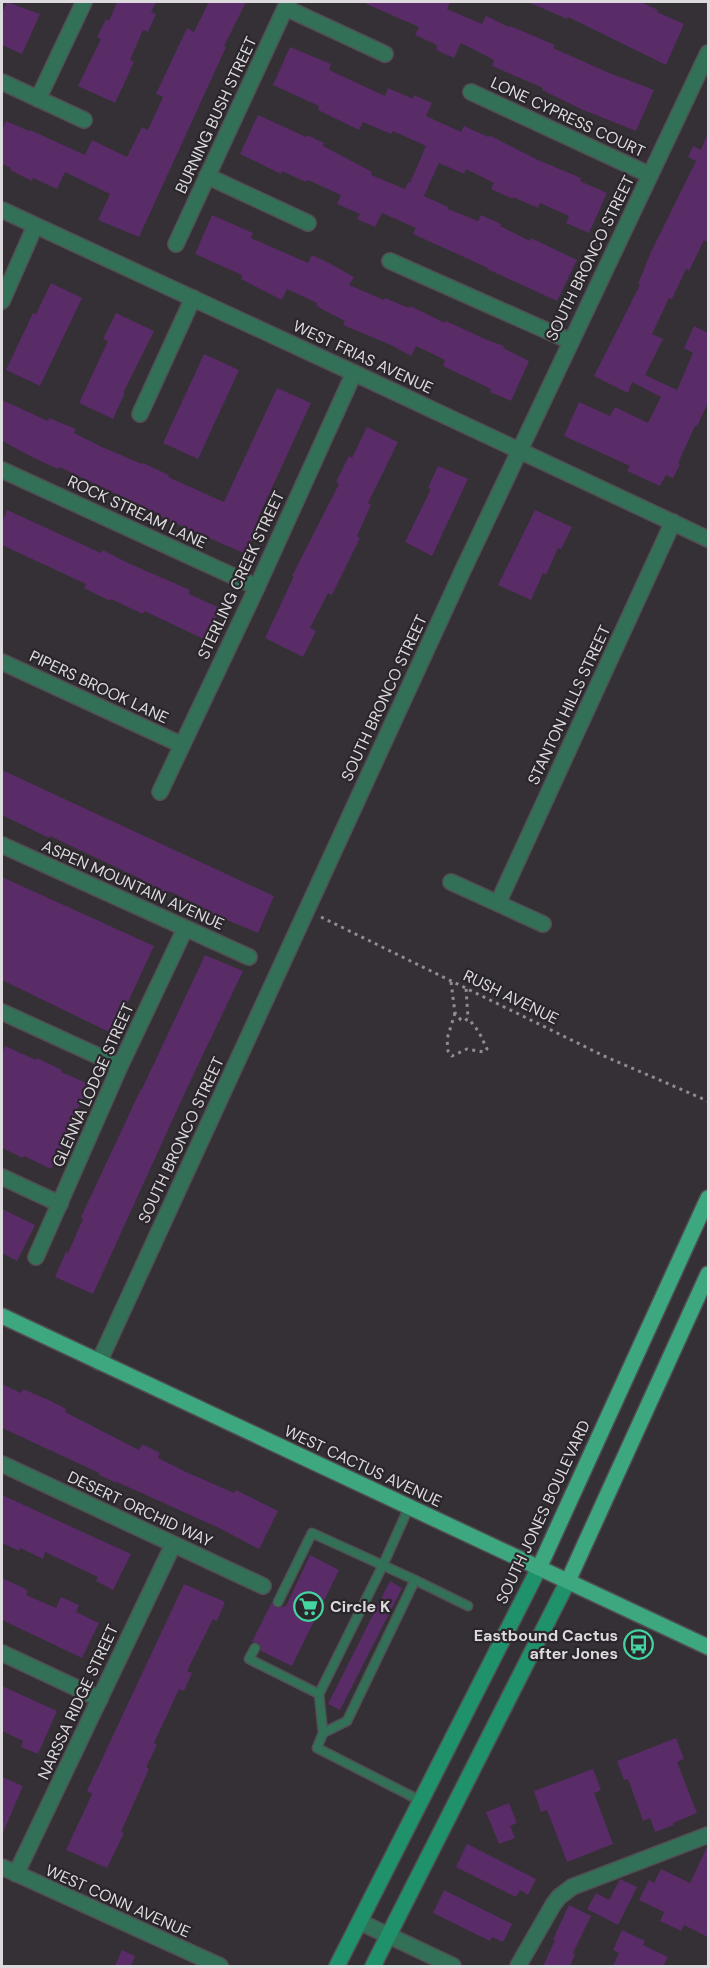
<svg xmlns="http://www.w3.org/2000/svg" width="710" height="1968" viewBox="0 0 710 1968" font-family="'DM Sans',sans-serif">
  <rect width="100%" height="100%" fill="#343036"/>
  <g fill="#592b67">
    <path d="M7,2L40,14L22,54L2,45V13Z"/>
    <path d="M117,2H156L151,12L156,14L148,32L143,30L130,60L134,62L115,103L78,86L101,39L97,37L106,19L109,21Z"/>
    <path d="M209,2H246L224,46L226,47L139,237L98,220L110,194L65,172L57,189L33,178L32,181L10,170L11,168L2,164V130L6,121L29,131L30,130L85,155L92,140L127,157L142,127L148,130L163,97L156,94L187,28L194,32Z"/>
    <path d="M362,2H450L447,9L482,24L486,16L509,27L510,26L555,45L553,48L607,72L654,90L636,131L583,110L542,90L543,88L492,66L494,60L461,43L454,58L436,50L437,45L415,35L419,27Z"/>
    <path d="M528,2H641L658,10L657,12L684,24L666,65L568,17L567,19Z"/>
    <path d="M290,47L331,64L329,70L385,96L388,88L413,99L414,95L432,103L426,116L461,132L464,126L488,137L489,135L538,160L581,178L580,181L607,193L589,233L566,223L569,216L540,203L538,208L513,197V199L491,189L494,183L466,169L464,174L439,163L424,196L448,207V209L478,221L481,215L501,224L500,226L530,241L531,238L577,260L557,301L487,269L488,268L413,234L416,228L382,213L375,227L357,219L360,214L337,204L341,195L308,180L306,182L282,171L281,174L240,154L258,115L306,137L307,135L324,143L323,146L372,172L371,175L405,189L408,182L410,183L426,146L393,131L391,134L363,122L359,130L318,110L319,106L273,85Z"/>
    <path d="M708,133V243L704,240L689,271L686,269L672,299L669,298L652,334L663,339L645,375L677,390L693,353L684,348L694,326L708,333V403L697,426H695L678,463L680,464L673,478L666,475L660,486L627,471L630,466L564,436L579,402L610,416L615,407L648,423L661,397L632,382L628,393L594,376L640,285L638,284L651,252L696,161L688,157L693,146L701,150Z"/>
    <path d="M212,215L253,233L251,238L308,263L312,255L331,264L354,277L349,285L384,300L385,298L409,308L410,306L445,323L446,321L485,339L504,346L503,348L529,361L511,401L490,392L491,389L443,366L445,360L416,346L411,356L391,345L343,325L345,321L316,306L317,303L287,289L282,300L241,279L242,275L195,254Z"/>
    <path d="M51,283L82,298L40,386L6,370L33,313L36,314Z"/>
    <path d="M116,313L154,331L123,393H125L113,419L79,403L108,341L103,339Z"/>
    <path d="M204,354L239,370L198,459L163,443Z"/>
    <path d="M277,388L311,403L258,518L262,520L246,554L156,515L157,513L59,467L58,469L32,457L2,441V400L48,421L49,418L76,429L74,433L102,447L142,464L143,463L169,475L168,477L224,502Z"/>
    <path d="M367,427L398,442L368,503L371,505L357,536L360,538L332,595L328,593L310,628L316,631L303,657L265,638L294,576H292L339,484L336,482L349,456L352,458Z"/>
    <path d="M438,466L468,479L432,556L405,542L431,489L428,488Z"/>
    <path d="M7,510L101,553L103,550L128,563L190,590L189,594L220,608L206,640L144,611L143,614L111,599L110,601L84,588L86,584L2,545V522Z"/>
    <path d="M535,510L572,527L561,549L558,548L546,575L543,573L531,600L498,585Z"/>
    <path d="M2,770L274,896L258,933L203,910L204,908L169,891L168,894L143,881V880L50,836L49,838L2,815Z"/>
    <path d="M2,877L154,946L113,1034L2,980Z"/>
    <path d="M205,955L243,971L188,1086L93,1294L55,1277L66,1252L68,1253L83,1219L81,1217L141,1089H142Z"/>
    <path d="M5,1046L36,1060L37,1058L62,1070L61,1072L89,1084L67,1133L69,1134L51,1169L24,1156L23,1158L2,1148V1054Z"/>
    <path d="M2,1209L35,1225L17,1261L2,1253Z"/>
    <path d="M2,1384L21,1393L23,1389L53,1402L66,1409L65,1412L139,1450L142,1444L160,1453L158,1458L186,1472L234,1493L236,1490L278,1511L259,1549L219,1528L117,1482L116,1483L99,1475V1473L2,1428Z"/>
    <path d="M2,1495L131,1554L113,1590L96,1581L98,1577L45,1552L43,1559L20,1548L19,1551L2,1543Z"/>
    <path d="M310,1555L339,1570L292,1666L261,1651V1647L259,1643L252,1642L272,1602L276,1608L286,1606Z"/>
    <path d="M2,1578L28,1590L26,1595L56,1608L61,1597L79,1605L76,1612L99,1623L82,1658L2,1620Z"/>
    <path d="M390,1581L402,1588L340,1710L328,1704Z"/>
    <path d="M184,1584L225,1602L217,1621L213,1619L187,1671L192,1673L184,1691L179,1689L154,1743L157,1745L146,1767L149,1769L121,1832L124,1833L107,1868L66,1850L92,1794L87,1791Z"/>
    <path d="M2,1686L57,1711L38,1754L21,1747L23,1741L2,1731Z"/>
    <path d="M676,1738L684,1759L677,1762L697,1813L673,1823L674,1825L655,1832L650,1818L643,1821L628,1779L624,1780L617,1761Z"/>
    <path d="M593,1769L601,1790L594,1793L613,1844L567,1862L547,1810L541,1812L534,1791Z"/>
    <path d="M2,1777L23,1786L2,1835Z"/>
    <path d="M509,1803L517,1823L510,1826L515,1838L499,1844L486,1812Z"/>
    <path d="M467,1844L536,1879L528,1895L520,1890L516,1897L456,1867Z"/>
    <path d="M708,1845V1937L684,1925L681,1931L660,1921L664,1912L639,1900L649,1880L654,1883L661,1869L690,1883Z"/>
    <path d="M620,1879L637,1887L618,1925L587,1909L596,1893L609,1900Z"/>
    <path d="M444,1890L512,1924L503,1942L492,1937L490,1941L433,1913Z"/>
    <path d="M569,1905L591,1916L573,1953L575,1954L570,1966H543L555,1940L553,1939Z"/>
    <path d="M622,1930L645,1941L643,1945L668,1957L663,1966H613L619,1953L613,1950Z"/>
    <path d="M122,1950L135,1956L131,1966H115Z"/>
  </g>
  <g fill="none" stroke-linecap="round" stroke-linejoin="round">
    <defs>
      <g id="service">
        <path d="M409,1507L383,1565L319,1694L323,1733L317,1748L421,1801"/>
        <path d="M415,1580L468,1606"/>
        <path d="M278,1602L312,1533L415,1580L347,1721L323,1733"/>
        <path d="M255,1648L249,1659L319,1694"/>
      </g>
      <g id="minor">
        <path d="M286,8L385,54"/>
        <path d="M2,82L84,120"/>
        <path d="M471,92L650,175"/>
        <path d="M38,99L84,2"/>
        <path d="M207,176L308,223"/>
        <path d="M2,210L354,373L708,539"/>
        <path d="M176,244L288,2"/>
        <path d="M390,261L570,341"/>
        <path d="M2,301L35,226"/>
        <path d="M140,414L193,298"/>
        <path d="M2,470L257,587"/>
        <path d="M2,662L182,745"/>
        <path d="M160,792L257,587L354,373"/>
        <path d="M2,845L249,957"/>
        <path d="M451,882L543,924"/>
        <path d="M498,903L673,522"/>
        <path d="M2,1012L120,1066"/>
        <path d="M2,1177L60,1204"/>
        <path d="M36,1257L120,1066L185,929"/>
        <path d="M99,1362L463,570L708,53"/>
        <path d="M2,1464L263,1586"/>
        <path d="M2,1653L100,1699"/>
        <path d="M2,1867L220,1966"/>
        <path d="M16,1874L173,1545"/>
        <path d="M360,1922L453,1966"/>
        <path d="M518,1966L553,1905L559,1897L572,1887L708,1835"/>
      </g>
      <g id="secondary">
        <path d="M337,1966L539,1568"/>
        <path d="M373,1966L568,1581"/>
      </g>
      <g id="primary">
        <path d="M2,1316L708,1647"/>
        <path d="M539,1568L708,1198"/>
        <path d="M568,1581L708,1274"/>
      </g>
    </defs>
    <use href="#service" stroke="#524f54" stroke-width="11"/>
    <use href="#minor" stroke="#524f54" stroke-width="18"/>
    <use href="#secondary" stroke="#524f54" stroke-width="18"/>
    <use href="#primary" stroke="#524f54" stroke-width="18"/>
    <g stroke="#908c91" stroke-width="3" stroke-dasharray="3 4.5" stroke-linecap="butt">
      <path d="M321,917L604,1056L708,1101"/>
      <path d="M451,982L455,1013L461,1020L465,1021L468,1018L466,988"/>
      <path d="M455,1013L447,1039L448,1051L452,1056L467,1049L484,1052L487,1049L479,1032L468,1018"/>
    </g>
    <use href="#service" stroke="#327057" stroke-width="8"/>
    <use href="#minor" stroke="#327057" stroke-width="15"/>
    <use href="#secondary" stroke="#20926b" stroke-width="15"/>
    <use href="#primary" stroke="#3da87f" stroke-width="15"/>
  </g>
  <defs>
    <symbol id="supermarket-ring" viewBox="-11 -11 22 22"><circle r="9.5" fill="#2a262b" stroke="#44d4a0" stroke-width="1.5"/><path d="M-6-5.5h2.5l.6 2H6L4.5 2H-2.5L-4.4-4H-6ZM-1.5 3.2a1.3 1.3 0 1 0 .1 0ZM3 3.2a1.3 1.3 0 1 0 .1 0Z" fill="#44d4a0"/></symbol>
    <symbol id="bus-ring" viewBox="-11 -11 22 22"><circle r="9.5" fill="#2a262b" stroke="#44d4a0" stroke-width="1.5"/><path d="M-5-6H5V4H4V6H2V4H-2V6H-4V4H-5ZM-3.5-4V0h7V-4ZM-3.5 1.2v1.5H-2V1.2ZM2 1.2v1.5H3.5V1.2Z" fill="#44d4a0"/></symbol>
  </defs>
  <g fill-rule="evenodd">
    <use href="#supermarket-ring" x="292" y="1590" width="33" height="33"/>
    <use href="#bus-ring" x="622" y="1628" width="33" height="33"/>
  </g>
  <g text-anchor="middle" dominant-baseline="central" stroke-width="4.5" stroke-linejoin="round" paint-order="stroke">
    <g font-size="16" fill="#dddade" stroke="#2a262b">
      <text transform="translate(216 115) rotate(-65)">BURNING BUSH STREET</text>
      <text transform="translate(568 117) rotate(25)">LONE CYPRESS COURT</text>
      <text transform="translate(590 258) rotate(-64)">SOUTH BRONCO STREET</text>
      <text transform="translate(363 357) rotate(25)">WEST FRIAS AVENUE</text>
      <text transform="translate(137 512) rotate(25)">ROCK STREAM LANE</text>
      <text transform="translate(241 575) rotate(-65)">STERLING CREEK STREET</text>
      <text transform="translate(99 687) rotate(25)">PIPERS BROOK LANE</text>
      <text transform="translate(384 698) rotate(-65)">SOUTH BRONCO STREET</text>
      <text transform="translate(569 705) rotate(-65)">STANTON HILLS STREET</text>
      <text transform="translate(133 885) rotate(24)">ASPEN MOUNTAIN AVENUE</text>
      <text transform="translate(511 997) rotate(26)">RUSH AVENUE</text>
      <text transform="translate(93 1085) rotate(-66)">GLENNA LODGE STREET</text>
      <text transform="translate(181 1140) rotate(-65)">SOUTH BRONCO STREET</text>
      <text transform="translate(363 1466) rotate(25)">WEST CACTUS AVENUE</text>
      <text transform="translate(140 1509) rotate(25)">DESERT ORCHID WAY</text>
      <text transform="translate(543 1512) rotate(-65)">SOUTH JONES BOULEVARD</text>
      <text transform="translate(78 1702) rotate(-65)">NARSSA RIDGE STREET</text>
      <text transform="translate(118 1901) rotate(24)">WEST CONN AVENUE</text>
    </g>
    <g font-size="16" font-weight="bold" fill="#dddade" stroke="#2a262b" text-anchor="start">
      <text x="330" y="1606">Circle K</text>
      <text x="618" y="1635" text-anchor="end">Eastbound Cactus<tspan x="618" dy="18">after Jones</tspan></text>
    </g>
  </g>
  <rect width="710" height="1968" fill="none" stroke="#dddade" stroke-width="6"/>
</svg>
